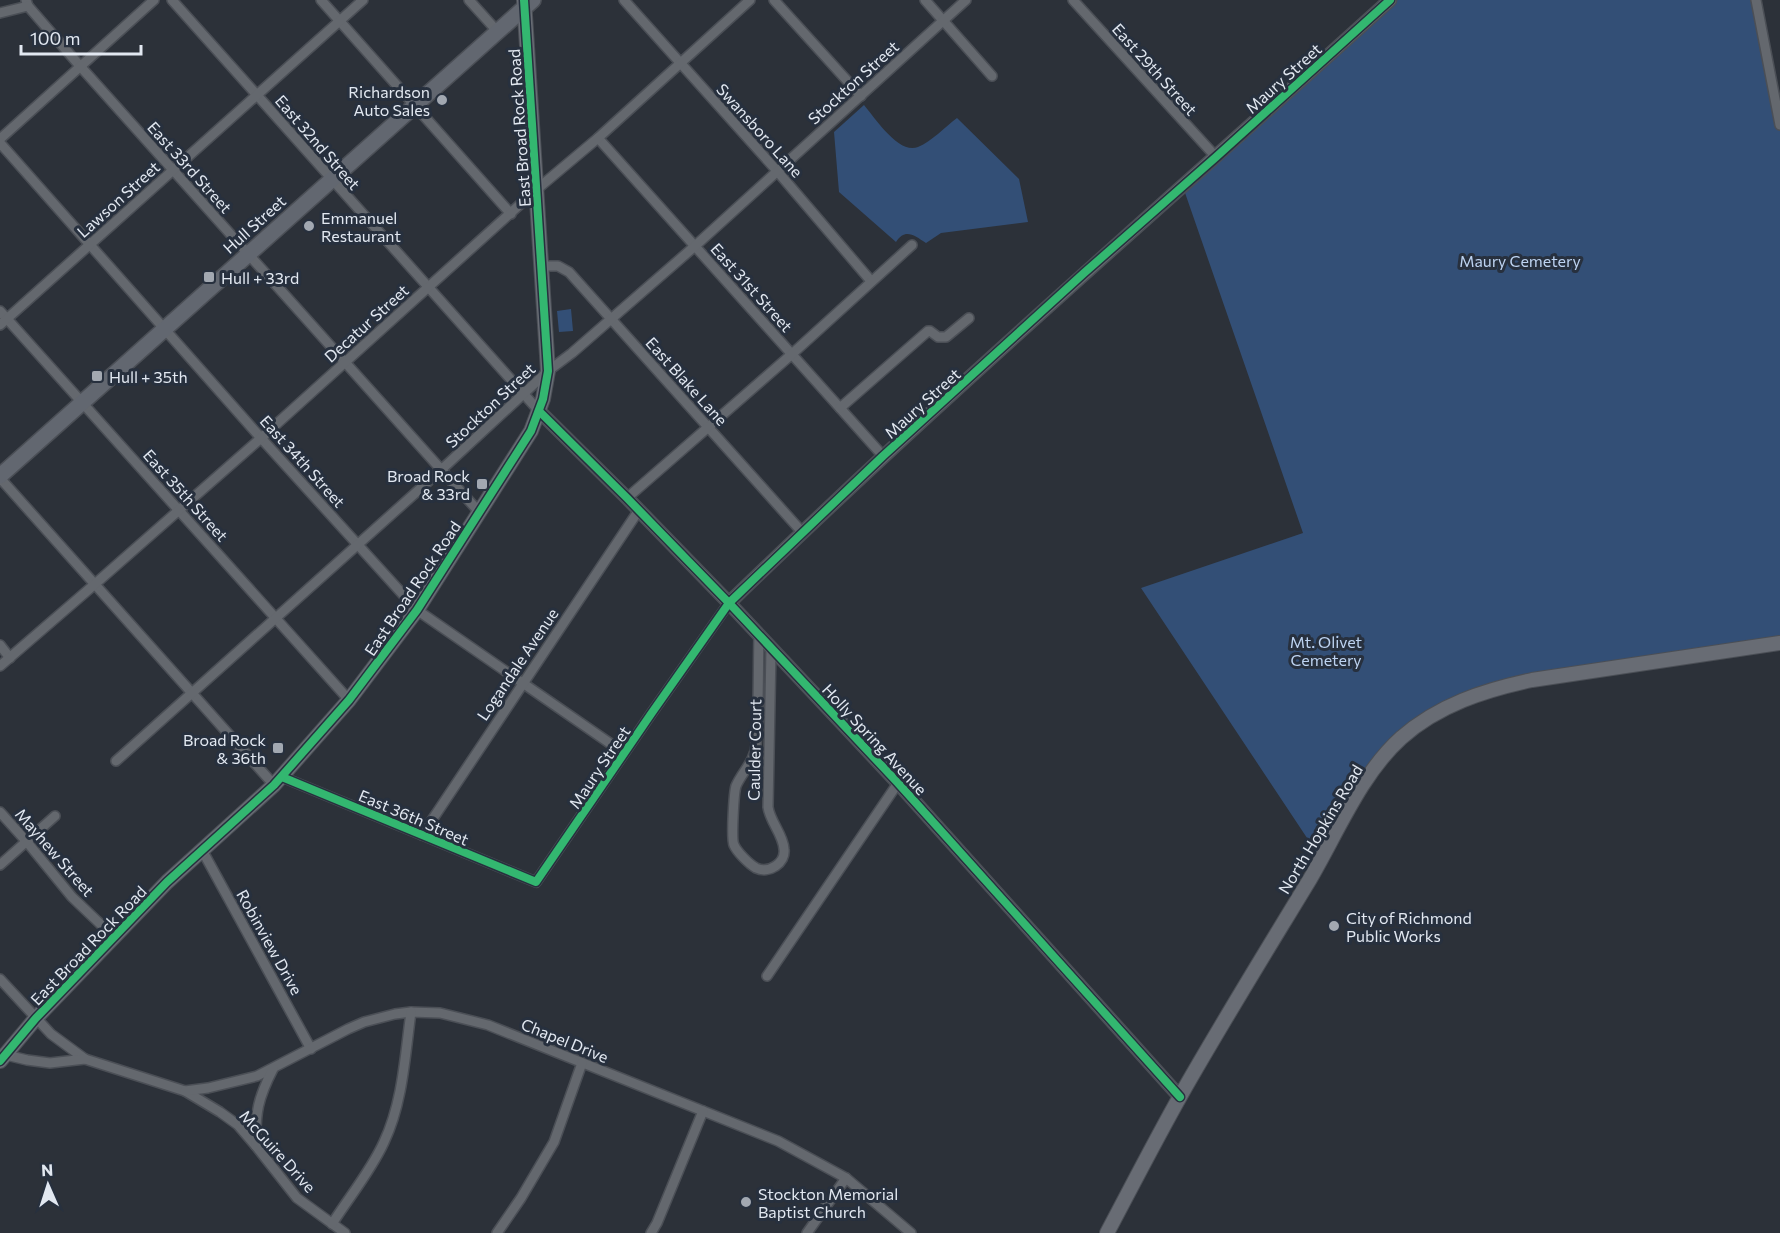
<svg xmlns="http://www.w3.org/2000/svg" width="1780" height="1233" viewBox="0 0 1780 1233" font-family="Commissioner,sans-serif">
  <rect width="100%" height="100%" fill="#2c3139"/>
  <g fill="#334f76">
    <path d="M1391,0H1757L1780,125V639L1712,649L1467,700L1401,740L1321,859L1141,588L1303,533L1183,187Z"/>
    <path d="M864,105C875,118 899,155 918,147C932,141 945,127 957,118L1019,179L1028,222L941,233L926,243C914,235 905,228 896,242L839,192L834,132Z"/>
    <path d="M571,309L573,331L559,332L557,311Z"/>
  </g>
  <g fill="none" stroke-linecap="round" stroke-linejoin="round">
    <defs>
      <g id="minor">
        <path d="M26,0L28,6L80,66L480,513"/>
        <path d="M172,0L539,411"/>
        <path d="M321,0L511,214"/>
        <path d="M469,0L497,31"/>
        <path d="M624,0L778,172L871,281"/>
        <path d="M774,0L861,96"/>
        <path d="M925,0L992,76"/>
        <path d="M1073,0L1216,157"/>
        <path d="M1756,0L1780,125"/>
        <path d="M0,13L28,6"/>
        <path d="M598,138L883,456"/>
        <path d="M0,139L154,0"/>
        <path d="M0,143L261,438L417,610L624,753"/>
        <path d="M542,266H558L569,272L802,532"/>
        <path d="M0,311L349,700"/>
        <path d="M0,325L363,0"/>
        <path d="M840,408L928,331H930L938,337H946L969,318"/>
        <path d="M0,478L274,785"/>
        <path d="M627,498L792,354L912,245"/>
        <path d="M759,635C758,672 759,709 756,745C755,761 742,772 736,786C734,792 731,839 734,845C737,852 749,864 756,868C769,874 786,863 784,849C783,834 770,822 768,807L771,648"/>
        <path d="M0,645L10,658"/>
        <path d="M0,666L95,584L261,438L536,190L598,138L750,0"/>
        <path d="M116,761L441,470L548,371L572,353L695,246L966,0"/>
        <path d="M282,777L536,882L651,714L729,603"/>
        <path d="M0,812L27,842L72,897L114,937"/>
        <path d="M422,835L639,510"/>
        <path d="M202,850L311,1049"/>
        <path d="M0,865L55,816"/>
        <path d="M767,976L898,783"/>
        <path d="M0,979L51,1034L85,1059L185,1091L220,1112L238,1125L256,1146L297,1198L345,1233"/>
        <path d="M2,1054L27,1060L50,1063L85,1059"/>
        <path d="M185,1091L208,1088L257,1076L348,1029L364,1022L395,1014L411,1012L440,1013L488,1025L778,1141L846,1178L911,1233"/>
        <path d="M256,1146C255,1113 258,1098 273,1069"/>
        <path d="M332,1224C349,1197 371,1171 384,1142C403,1102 405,1055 411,1012"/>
        <path d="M497,1233L521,1198L554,1142L582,1063"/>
        <path d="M651,1233L657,1223L703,1111"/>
        <path d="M807,1233L846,1178"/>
      </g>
      <g id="tertiary">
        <path d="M539,411L627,498L729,603L898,783L1180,1097"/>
        <path d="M729,603C943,395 1169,200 1390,0"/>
      </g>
      <g id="secondary">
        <path d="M0,1061L36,1018L167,882L274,785L349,700L417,610L531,431L543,399L548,371L524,0"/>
        <path d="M1107,1233C1132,1186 1156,1139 1182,1093C1223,1021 1267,950 1310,879C1337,833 1361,774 1401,738C1438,705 1485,690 1532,680L1780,643"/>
      </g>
      <path id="primary" d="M0,476L533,0"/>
    </defs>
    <use href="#minor" stroke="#4b4f56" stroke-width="12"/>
    <use href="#tertiary" stroke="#4b4f56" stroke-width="15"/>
    <use href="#secondary" stroke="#4b4f56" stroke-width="16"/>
    <use href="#primary" stroke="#4b4f56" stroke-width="18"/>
    <use href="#minor" stroke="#64686e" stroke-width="9"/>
    <use href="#tertiary" stroke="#64686e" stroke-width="12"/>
    <use href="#secondary" stroke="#686c74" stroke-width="14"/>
    <use href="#primary" stroke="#626770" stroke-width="15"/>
    <defs>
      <g id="cycleway">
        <path d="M539,411L627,498L729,603L898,783L1180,1097"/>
        <path d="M282,777L536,882L651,714L729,603L883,456L1084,273L1216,157L1390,0"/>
        <path d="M0,1061L36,1018L167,882L274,785L349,700L417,610L531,431L543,399L548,371L524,0"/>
      </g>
    </defs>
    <use href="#cycleway" stroke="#27303e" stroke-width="11"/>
    <use href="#cycleway" stroke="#33b770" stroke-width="8"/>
  </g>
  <g fill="#a2a8b1" stroke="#27303e" stroke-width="2">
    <circle cx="442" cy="100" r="6"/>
    <circle cx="309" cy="226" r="6"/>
    <rect x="203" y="271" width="12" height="12" rx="3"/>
    <rect x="91" y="370" width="12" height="12" rx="3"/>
    <rect x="476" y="478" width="12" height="12" rx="3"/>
    <rect x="272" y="742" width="12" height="12" rx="3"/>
    <circle cx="1334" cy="926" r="6"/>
    <circle cx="746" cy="1202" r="6"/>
  </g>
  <g text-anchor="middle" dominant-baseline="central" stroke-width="6" stroke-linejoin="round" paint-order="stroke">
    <g font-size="16" fill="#e2e8f1" stroke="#27303e">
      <text transform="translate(1155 69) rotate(48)">East 29th Street</text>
      <text transform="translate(1283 78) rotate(-42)">Maury Street</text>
      <text transform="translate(853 82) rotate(-42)">Stockton Street</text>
      <text transform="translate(519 128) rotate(-94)">East Broad Rock Road</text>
      <text transform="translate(760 130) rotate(48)">Swansboro Lane</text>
      <text transform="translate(318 142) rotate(49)">East 32nd Street</text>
      <text transform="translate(190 167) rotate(48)">East 33rd Street</text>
      <text transform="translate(118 199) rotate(-42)">Lawson Street</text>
      <text transform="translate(254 224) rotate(-42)">Hull Street</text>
      <text transform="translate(752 287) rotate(48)">East 31st Street</text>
      <text transform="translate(366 323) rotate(-42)">Decatur Street</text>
      <text transform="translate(687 381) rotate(48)">East Blake Lane</text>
      <text transform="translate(922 403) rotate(-42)">Maury Street</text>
      <text transform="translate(490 405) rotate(-43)">Stockton Street</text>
      <text transform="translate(303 461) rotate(48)">East 34th Street</text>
      <text transform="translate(186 495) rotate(48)">East 35th Street</text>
      <text transform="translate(412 588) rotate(-56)">East Broad Rock Road</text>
      <text transform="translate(517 664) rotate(-56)">Logandale Avenue</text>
      <text transform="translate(875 739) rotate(47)">Holly Spring Avenue</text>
      <text transform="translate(754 750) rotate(-89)">Caulder Court</text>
      <text transform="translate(599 767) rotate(-56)">Maury Street</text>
      <text transform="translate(414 817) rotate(23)">East 36th Street</text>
      <text transform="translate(1320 829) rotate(-59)">North Hopkins Road</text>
      <text transform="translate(55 852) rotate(49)">Mayhew Street</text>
      <text transform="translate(270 942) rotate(61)">Robinview Drive</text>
      <text transform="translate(88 945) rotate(-46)">East Broad Rock Road</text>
      <text transform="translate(565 1040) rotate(22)">Chapel Drive</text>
      <text transform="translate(278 1151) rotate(48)">McGuire Drive</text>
    </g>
    <g font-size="16" fill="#e2e8f1" stroke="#27303e" text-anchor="start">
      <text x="430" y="91" text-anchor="end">Richardson<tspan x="430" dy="18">Auto Sales</tspan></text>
      <text x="321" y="217">Emmanuel<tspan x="321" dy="18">Restaurant</tspan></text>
      <text x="221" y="277">Hull + 33rd</text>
      <text x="109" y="376">Hull + 35th</text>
      <text x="470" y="475" text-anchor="end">Broad Rock<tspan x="470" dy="18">&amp; 33rd</tspan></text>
      <text x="266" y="739" text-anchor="end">Broad Rock<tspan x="266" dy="18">&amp; 36th</tspan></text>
      <text x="1346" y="917">City of Richmond<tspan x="1346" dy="18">Public Works</tspan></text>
      <text x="758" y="1193">Stockton Memorial<tspan x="758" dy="18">Baptist Church</tspan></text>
    </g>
    <g font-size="16" fill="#bdd3f1" stroke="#27303e">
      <text x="1520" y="260">Maury Cemetery</text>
      <text x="1326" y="641">Mt. Olivet<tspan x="1326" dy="18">Cemetery</tspan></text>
    </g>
  </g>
  <g transform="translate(48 1185) rotate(357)" stroke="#27303e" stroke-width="4.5" paint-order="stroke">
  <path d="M0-4.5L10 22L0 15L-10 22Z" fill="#e2e8f1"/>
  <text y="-9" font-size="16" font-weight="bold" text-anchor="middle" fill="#e2e8f1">N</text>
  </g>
  <path d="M21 45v9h120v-9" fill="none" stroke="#e2e8f1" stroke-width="3"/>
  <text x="30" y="45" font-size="18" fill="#e2e8f1" stroke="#27303e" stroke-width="4.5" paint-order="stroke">100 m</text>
</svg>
